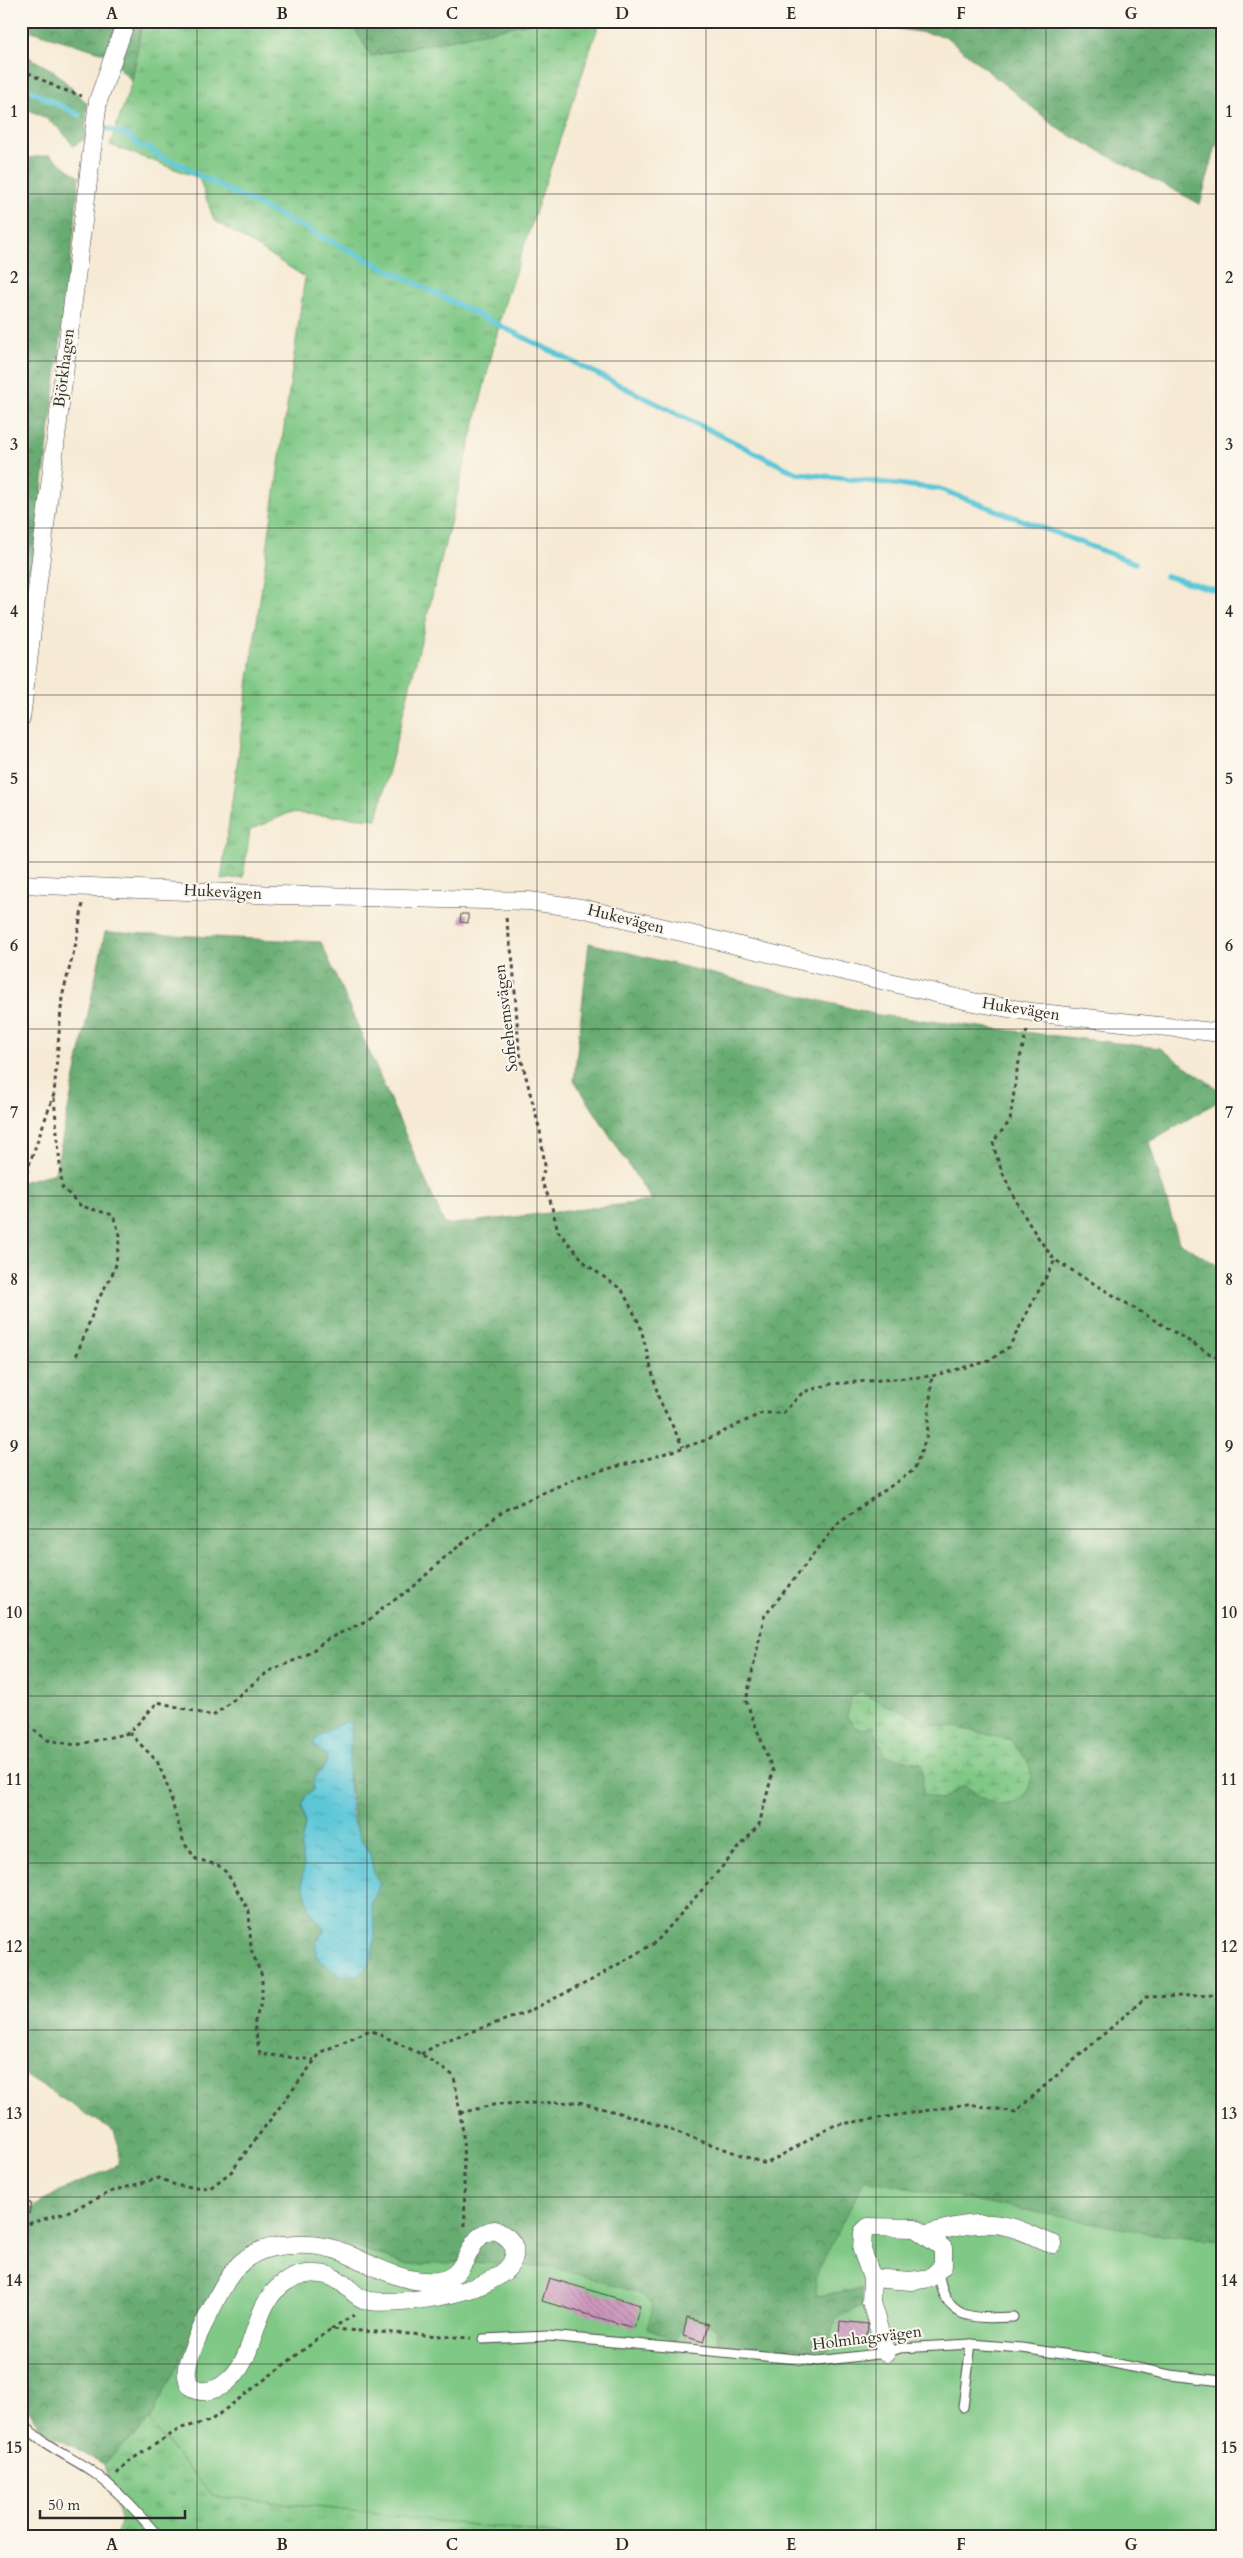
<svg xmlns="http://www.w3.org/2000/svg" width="1243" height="2558" viewBox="0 0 1243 2558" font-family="Cardo,serif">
  <defs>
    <pattern id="grass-tufts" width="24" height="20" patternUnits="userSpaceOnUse" patternTransform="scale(1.25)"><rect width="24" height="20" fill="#7fc885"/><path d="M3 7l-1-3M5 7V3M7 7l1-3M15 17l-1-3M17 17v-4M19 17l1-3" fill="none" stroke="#68a36d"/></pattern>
    <pattern id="forest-crowns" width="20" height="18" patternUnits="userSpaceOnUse" patternTransform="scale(1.25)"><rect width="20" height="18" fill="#67ac72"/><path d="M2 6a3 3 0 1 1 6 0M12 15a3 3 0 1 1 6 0" fill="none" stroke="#558c5e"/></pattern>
    <pattern id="wetland-marsh" width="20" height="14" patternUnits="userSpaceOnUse" patternTransform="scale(1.25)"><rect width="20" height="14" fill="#7fc885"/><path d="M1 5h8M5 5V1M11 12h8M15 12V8" fill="none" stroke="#68a36d"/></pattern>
    <pattern id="water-ripples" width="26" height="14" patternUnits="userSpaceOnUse" patternTransform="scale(1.25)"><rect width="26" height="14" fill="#5dc7d8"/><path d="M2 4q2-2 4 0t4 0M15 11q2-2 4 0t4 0" fill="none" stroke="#4da2af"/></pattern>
    <pattern id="building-back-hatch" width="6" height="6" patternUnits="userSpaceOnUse" patternTransform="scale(1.25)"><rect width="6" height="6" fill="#cc96bd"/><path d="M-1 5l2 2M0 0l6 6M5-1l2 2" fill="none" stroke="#a67b9a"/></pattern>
  </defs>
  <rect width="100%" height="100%" fill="#fbf7ec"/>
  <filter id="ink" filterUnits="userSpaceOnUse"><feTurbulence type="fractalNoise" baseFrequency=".02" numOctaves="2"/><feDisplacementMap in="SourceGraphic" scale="10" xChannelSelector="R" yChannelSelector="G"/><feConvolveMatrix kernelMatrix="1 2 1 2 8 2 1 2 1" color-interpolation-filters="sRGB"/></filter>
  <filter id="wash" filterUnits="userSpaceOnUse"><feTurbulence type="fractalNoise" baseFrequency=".0096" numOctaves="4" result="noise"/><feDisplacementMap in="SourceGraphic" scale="20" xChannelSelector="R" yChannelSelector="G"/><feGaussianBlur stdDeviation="1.12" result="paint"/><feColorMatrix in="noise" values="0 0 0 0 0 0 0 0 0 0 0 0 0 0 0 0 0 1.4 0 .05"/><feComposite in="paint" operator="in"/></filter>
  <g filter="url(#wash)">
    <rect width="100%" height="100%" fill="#f6ead4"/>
    <g fill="url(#grass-tufts)" stroke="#557a58">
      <path d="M142,21H351L371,56L539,21H600L504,305L377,819L289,813L250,830L243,877L221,880L305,277L214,220L199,178L110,145L132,81Z"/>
      <path d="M149,2421L211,2495L580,2537H115L121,2523L104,2464Z"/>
    </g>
    <g fill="url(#forest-crowns)" stroke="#496c4e" fill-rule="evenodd">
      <path d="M21,21H142L132,81L104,53L21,28Z"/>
      <path d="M351,21H539L371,56Z"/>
      <path d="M848,21H1222V125L1200,204L1060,130L945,36Z"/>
      <path d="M21,53L54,71L87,103L85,139L73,146C59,125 44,115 21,107Z"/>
      <path d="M50,155L79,177L74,232L21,660V162L22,159Z"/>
      <path d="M105,932L321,942L445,1225L652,1201L574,1080L589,943L878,1015L1160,1048L1222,1092V1099L1149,1142L1179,1242L1222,1268V2240L1153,2234L817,2296L861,2288L862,2307L837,2318L827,2350L792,2348H719L676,2341L469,2263L407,2265L362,2249L189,2345L149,2421L104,2464L41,2430L21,2397V2215L60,2191L118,2165L119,2146L114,2131L21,2073V1182L55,1173ZM860,1691L885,1705L908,1713L923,1724L956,1727L1010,1740L1027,1760L1032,1775L986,1800L964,1785L941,1800L924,1794C921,1783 925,1773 921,1763L908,1762L878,1741ZM314,1746L348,1767L355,1827L370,1855L374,1874L380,1885C364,1911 375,1908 375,1932C375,1942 371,1950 372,1960L318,1938L325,1930L311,1913L302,1879L304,1866L301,1847L305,1824L302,1806L306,1796L313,1790L314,1778C321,1770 329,1766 326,1755Z"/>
    </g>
    <path fill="url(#wetland-marsh)" stroke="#557a58" d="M860,1691L885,1705L907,1713L923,1724L956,1727L1010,1740L1027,1760L1032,1775L1028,1791L1018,1802L1000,1805L986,1800L964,1785L941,1800L924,1794C921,1783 925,1773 921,1763L887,1756L878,1741L876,1729L871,1726L862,1729L854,1727L847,1716L852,1697Z"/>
    <path fill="#7fc885" stroke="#557a58" d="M864,2180L1153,2234L1222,2240V2537H580L211,2495L149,2421L222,2278L268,2244L321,2240L362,2249L407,2265L469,2262L553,2267L639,2293L654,2304L647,2328L676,2341L686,2319L716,2327L719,2348H792L827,2350L837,2318L862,2307L861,2288L817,2296L815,2277Z"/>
    <path fill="url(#water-ripples)" stroke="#447982" d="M345,1722L352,1724L348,1774L352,1818L355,1827L370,1855L374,1874L380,1885C364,1911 375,1908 375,1932C375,1942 371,1950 372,1960L360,1975L340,1976L316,1957V1942L325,1930L311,1913L302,1879L304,1866L301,1847L305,1824L302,1806L306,1796L313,1790L314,1778C321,1770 329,1766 326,1755L314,1746V1742L320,1735Z"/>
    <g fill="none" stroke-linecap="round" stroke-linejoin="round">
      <g stroke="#5dc7d8" stroke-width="5.5">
        <path d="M21,86L79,115"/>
        <path d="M108,129L131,137L139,146C155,148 151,152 163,158C174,163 183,163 192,172L796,473L940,489L1135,563"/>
        <path d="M1166,576L1222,592"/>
      </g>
    </g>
    <g id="blocks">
      <g fill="url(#building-back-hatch)">
        <path d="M461,914H468V923L460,922Z"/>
        <path d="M23,2201L31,2203L29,2214L21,2212Z"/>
        <path d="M549,2278L640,2305L634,2328L542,2301Z"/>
        <path d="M687,2318L709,2324L704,2342L683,2336Z"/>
        <path d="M840,2321L868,2324L866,2342L839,2339Z"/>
      </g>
    </g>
  </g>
  <g filter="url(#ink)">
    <use href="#blocks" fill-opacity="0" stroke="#494844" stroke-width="1"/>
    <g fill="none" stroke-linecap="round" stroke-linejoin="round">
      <defs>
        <g id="service">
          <path d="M938,2271C946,2320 968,2319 1013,2317"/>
          <path d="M483,2339L548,2336L818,2361L886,2353L900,2348L971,2344L1021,2348L1090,2358L1170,2375L1222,2381"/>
          <path d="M963,2407L971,2344"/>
          <path d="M21,2422C44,2446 64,2453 90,2470C116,2488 138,2513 159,2537"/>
        </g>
        <g id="minor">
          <path d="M21,718L98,101L126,21"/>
          <path d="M21,884L278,895L529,901L581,908L973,1002L1032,1012L1222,1033"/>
          <path d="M495,2230C505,2235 517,2242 514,2256C507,2293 401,2305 370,2301C357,2299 351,2289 341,2282C326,2271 303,2271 287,2281C250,2303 259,2355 228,2381C216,2392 190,2399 187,2376C185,2365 191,2355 194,2346C199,2332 206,2319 213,2306C231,2267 247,2246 294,2245C312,2244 328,2246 345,2253C375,2266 403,2284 437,2281C473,2277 463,2234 495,2230Z"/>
          <path d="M926,2234C953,2227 982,2219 1010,2227C1025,2231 1039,2239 1053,2244"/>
          <path d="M872,2278L911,2281L930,2278L943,2266V2248L915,2228L868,2227L863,2232L862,2250L872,2278L871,2302L886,2353"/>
        </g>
      </defs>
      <use href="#service" stroke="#494844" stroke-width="11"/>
      <use href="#minor" stroke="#494844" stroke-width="19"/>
      <g stroke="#494844" stroke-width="3" stroke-dasharray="4 4" stroke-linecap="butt">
        <path d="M21,69L58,88L82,96"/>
        <path d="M506,918L513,962L519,1050L540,1131L545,1166L541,1181L550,1200L558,1231L587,1265L622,1290L640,1325L659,1399L683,1447"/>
        <path d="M1027,1030L1017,1070L1010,1121L993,1142C999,1176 1032,1233 1055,1260L1222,1361"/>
        <path d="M54,1098L62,1187L81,1206L113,1215L120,1235L115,1269L98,1300L75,1359"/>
        <path d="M21,1188L54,1094L62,997L76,943L83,903"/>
        <path d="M21,1720L47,1740L76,1745L129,1733L158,1702L213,1716L269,1671L305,1656L328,1639L372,1618L382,1608L411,1589L445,1557L505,1510L583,1475L654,1457L706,1440L762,1413H783L803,1392L831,1384L932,1376L989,1361L1009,1347L1055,1260"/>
        <path d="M129,1733L157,1761L166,1782L184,1843L196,1859L218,1865L227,1873L249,1911L251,1950L262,1976V2000L254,2024L260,2054L314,2060"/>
        <path d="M421,2054L444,2041L525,2013L590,1981L656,1942L759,1825L773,1771L746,1701L764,1617L839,1522L914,1470L927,1436L932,1376"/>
        <path d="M460,2113L497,2104L579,2102L641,2119L766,2164L835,2125L968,2104L1015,2112L1146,1997L1222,1995"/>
        <path d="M21,2226L67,2212L113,2191L159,2178L178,2186L210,2188L231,2172L321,2052L370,2030L421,2054L454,2076L463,2132L465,2227"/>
        <path d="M331,2329L354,2315"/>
        <path d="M117,2474L126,2463L181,2428L210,2421L331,2329L471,2338"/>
      </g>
      <use href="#service" stroke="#fff" stroke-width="9"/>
      <use href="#minor" stroke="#fff" stroke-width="18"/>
    </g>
  </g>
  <path fill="none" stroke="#2b2b2b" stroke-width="1" stroke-opacity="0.55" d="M197,21V2537M367,21V2537M537,21V2537M706,21V2537M876,21V2537M1046,21V2537M21,194H1222M21,361H1222M21,528H1222M21,695H1222M21,862H1222M21,1029H1222M21,1196H1222M21,1362H1222M21,1529H1222M21,1696H1222M21,1863H1222M21,2030H1222M21,2197H1222M21,2364H1222"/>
  <g text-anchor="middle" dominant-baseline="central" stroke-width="4" stroke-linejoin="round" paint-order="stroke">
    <g font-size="16" fill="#2b2b2b" stroke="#fbf7ec">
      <text transform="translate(64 368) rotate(-83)">Björkhagen</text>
      <text transform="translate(223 892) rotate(3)">Hukevägen</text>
      <text transform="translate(626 919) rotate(14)">Hukevägen</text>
      <text transform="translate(1021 1009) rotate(9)">Hukevägen</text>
      <text transform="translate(506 1018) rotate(-97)">Sofiehemsvägen</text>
      <text transform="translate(867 2338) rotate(-7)">Holmhagsvägen</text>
    </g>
  </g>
  <rect width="1243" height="2558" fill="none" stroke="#fbf7ec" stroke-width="55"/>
  <path d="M40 2510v8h145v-8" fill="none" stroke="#2b2b2b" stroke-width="2.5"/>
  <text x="48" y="2510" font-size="15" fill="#2b2b2b" stroke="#fbf7ec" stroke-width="4" paint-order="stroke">50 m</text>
  <rect x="28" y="28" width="1188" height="2502" fill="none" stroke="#2b2b2b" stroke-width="2"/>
  <g font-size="16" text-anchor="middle" font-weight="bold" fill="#2b2b2b">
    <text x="112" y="19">A</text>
    <text x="282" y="19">B</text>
    <text x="452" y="19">C</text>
    <text x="622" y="19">D</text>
    <text x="791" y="19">E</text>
    <text x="961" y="19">F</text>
    <text x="1131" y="19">G</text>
    <text x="14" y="117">1</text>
    <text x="1229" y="117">1</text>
    <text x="14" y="283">2</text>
    <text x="1229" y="283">2</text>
    <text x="14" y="450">3</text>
    <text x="1229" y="450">3</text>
    <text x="14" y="617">4</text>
    <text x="1229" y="617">4</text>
    <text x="14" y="784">5</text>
    <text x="1229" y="784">5</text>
    <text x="14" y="951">6</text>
    <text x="1229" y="951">6</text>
    <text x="14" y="1118">7</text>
    <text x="1229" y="1118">7</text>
    <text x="14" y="1285">8</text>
    <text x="1229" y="1285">8</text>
    <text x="14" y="1452">9</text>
    <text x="1229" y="1452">9</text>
    <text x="14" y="1618">10</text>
    <text x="1229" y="1618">10</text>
    <text x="14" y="1785">11</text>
    <text x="1229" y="1785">11</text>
    <text x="14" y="1952">12</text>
    <text x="1229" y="1952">12</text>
    <text x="14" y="2119">13</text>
    <text x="1229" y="2119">13</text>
    <text x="14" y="2286">14</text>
    <text x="1229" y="2286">14</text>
    <text x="14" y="2453">15</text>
    <text x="1229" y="2453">15</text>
    <text x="112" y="2550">A</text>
    <text x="282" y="2550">B</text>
    <text x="452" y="2550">C</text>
    <text x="622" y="2550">D</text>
    <text x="791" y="2550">E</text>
    <text x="961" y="2550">F</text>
    <text x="1131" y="2550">G</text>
  </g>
</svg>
